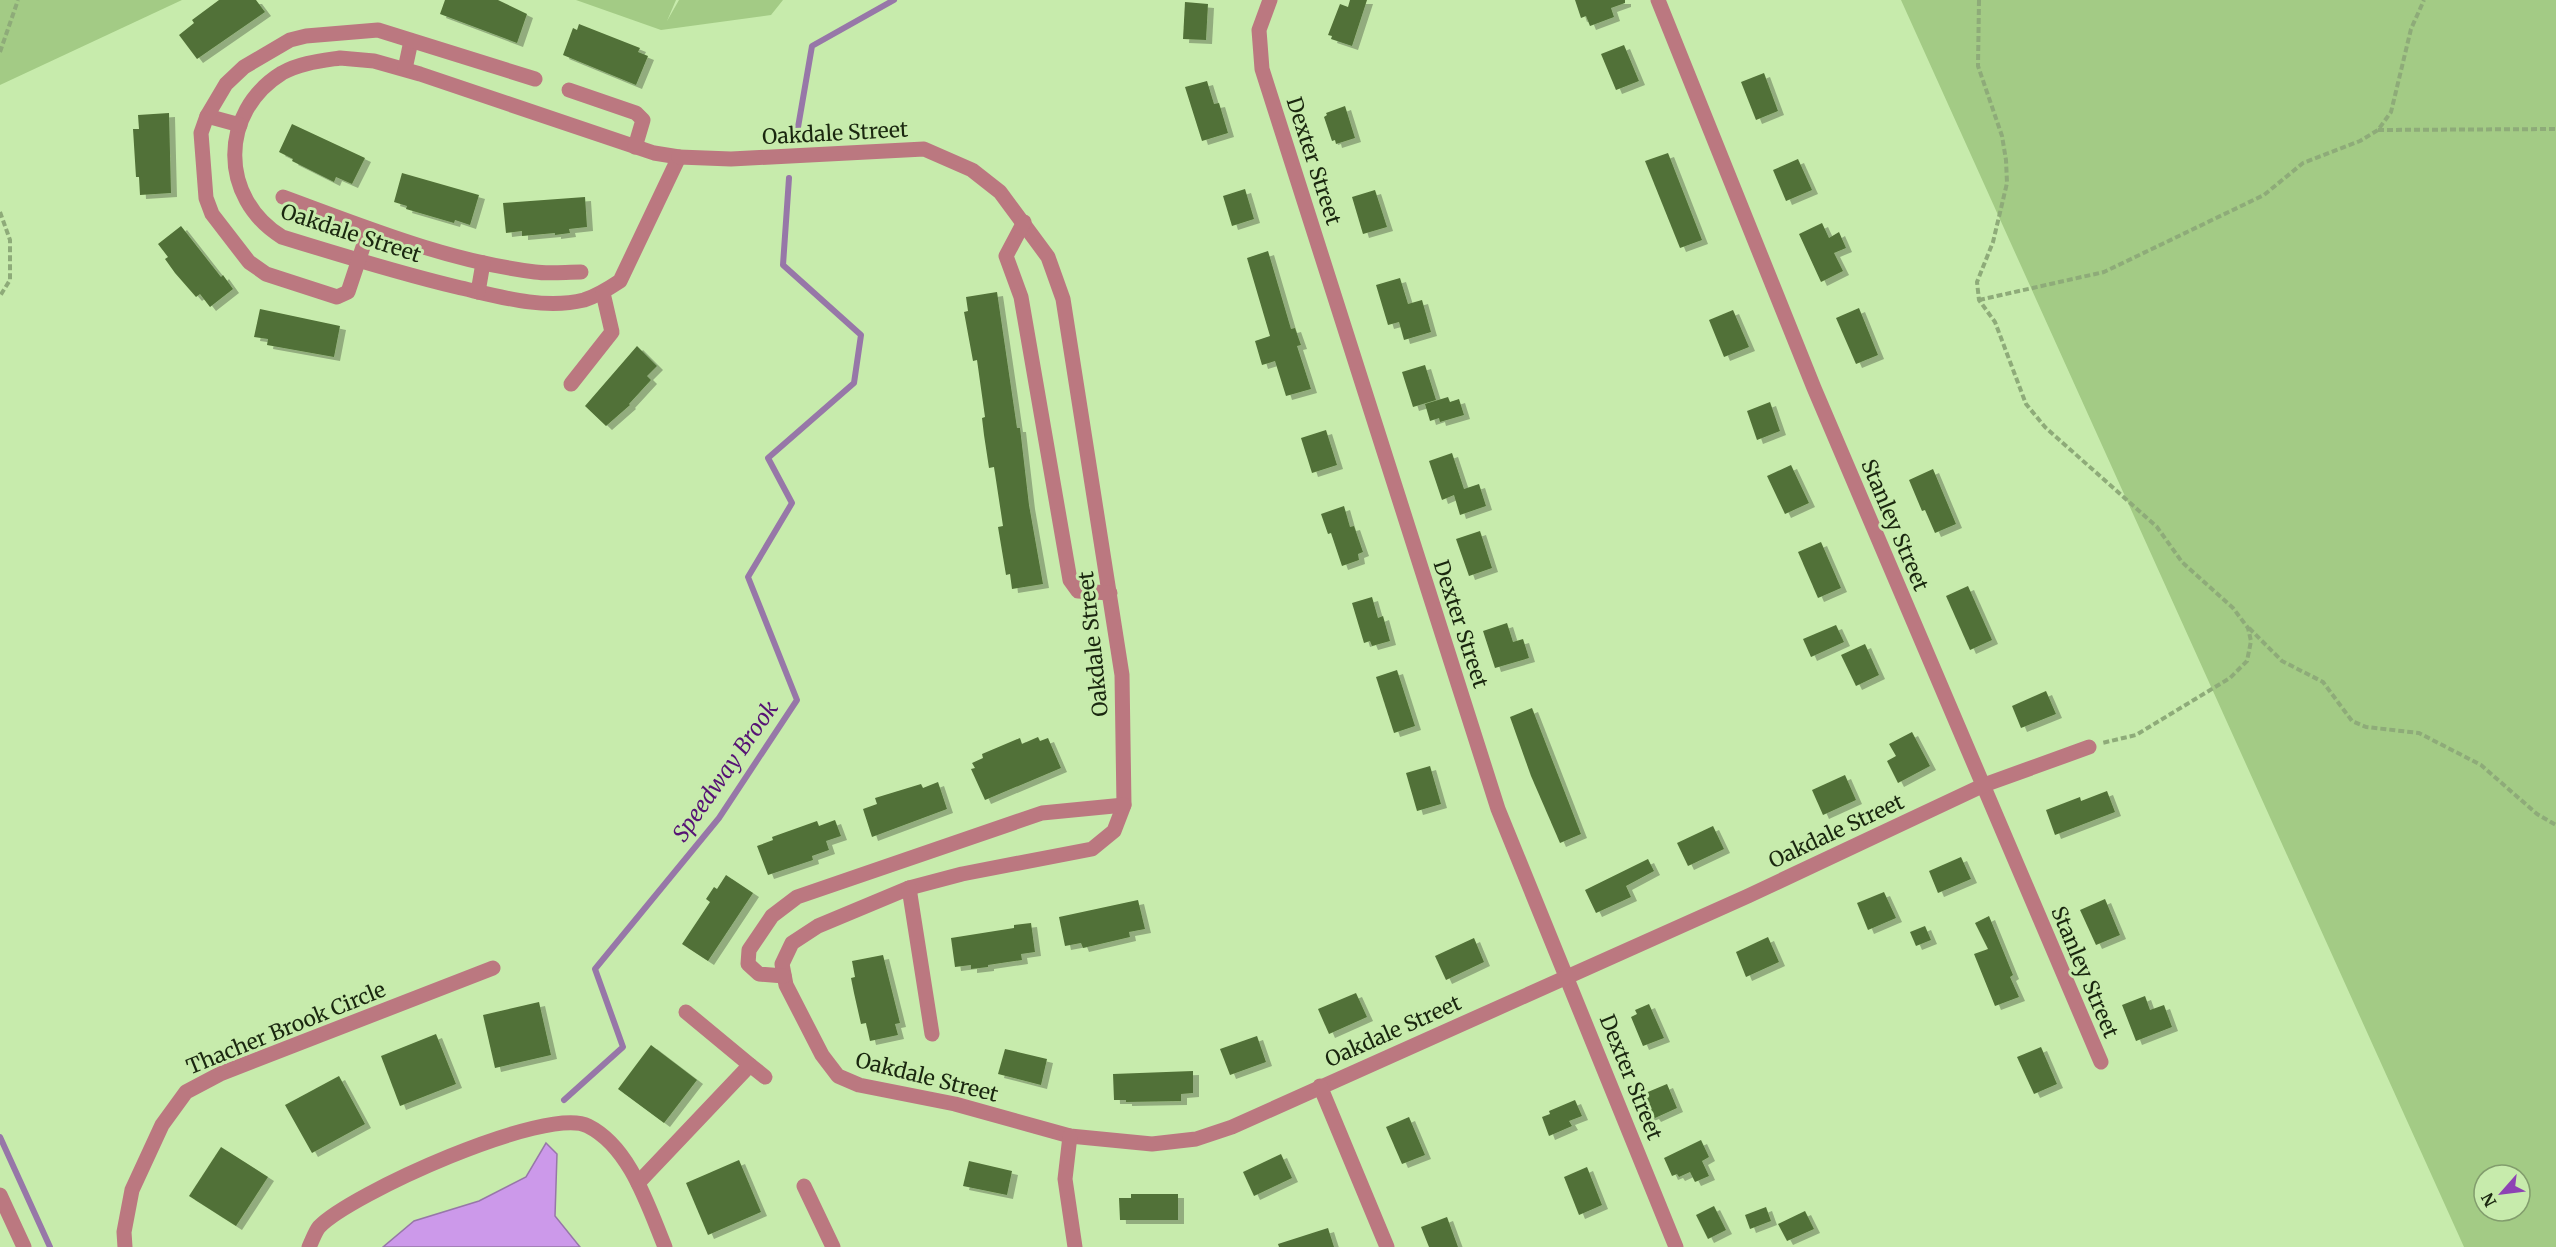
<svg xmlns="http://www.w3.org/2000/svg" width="2556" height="1247" viewBox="0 0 2556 1247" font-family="Merriweather,serif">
  <defs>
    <filter id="shadow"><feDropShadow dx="6" dy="4" stdDeviation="0" flood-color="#0004"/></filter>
  </defs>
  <rect width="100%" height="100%" fill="#c7ebac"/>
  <g fill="#a3cb85" fill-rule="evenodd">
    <path d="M0,0H182L0,85Z"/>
    <path d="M576,0H676L667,21L679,0H783L771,15L661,30Z"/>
    <path d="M1901,0H2556V1247H2464ZM2484,1175H2520V1211H2484Z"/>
  </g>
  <path fill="#cc99ea" stroke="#9777a8" stroke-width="1.5" d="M546,1143L557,1154L555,1216L580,1247H383L414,1221L479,1201L526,1177Z"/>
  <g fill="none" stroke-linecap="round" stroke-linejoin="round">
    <g stroke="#9777a8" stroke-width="6">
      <path d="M796,139L812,46L894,0"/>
      <path d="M564,1100L623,1047L595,969L719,818L797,700L748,577L792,503L768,458L854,383L861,335L783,265L789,178"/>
      <path d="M0,1137L50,1247"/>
    </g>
  </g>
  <g fill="#517137" filter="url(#shadow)">
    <path d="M219,0H256L265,12L197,59L179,35L194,23L192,20Z"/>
    <path d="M445,0H498L527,14L517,43L440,14Z"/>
    <path d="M1350,0H1367L1352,46L1331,39L1332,36L1328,35L1340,4L1348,7Z"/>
    <path d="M1575,0H1625V3L1611,8L1614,17L1590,26L1586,16L1581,18Z"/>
    <path d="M1185,2L1208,4L1206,40L1183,39Z"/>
    <path d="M579,24L640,48L638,52L648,56L636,85L563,55L573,28L577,30Z"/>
    <path d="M1624,45L1639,81L1616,90L1601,54Z"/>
    <path d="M1764,73L1778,111L1756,120L1741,82Z"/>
    <path d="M1207,81L1214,104L1219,103L1228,133L1202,141L1185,87Z"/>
    <path d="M1345,106L1355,138L1336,144L1335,140L1332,141L1324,117L1327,115L1326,113Z"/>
    <path d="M169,113L171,193L140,195L139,177H136L133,129H139L138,115Z"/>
    <path d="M292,124L365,158L352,184L336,177L334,182L292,161L293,159L279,152Z"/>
    <path d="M1668,153L1702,240L1680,248L1645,161Z"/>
    <path d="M1798,159L1812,190L1786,201L1773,170Z"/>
    <path d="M402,173L479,195L470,225L455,220L454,223L406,209L407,206L394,202Z"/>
    <path d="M1245,189L1254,219L1232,226L1223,196Z"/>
    <path d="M1375,190L1387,227L1363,234L1352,197Z"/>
    <path d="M585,197L587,227L569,229L570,233L555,235V233L522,236V231L506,233L503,203Z"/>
    <path d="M1822,223L1829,238L1839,232L1846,248L1834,253L1843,271L1821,282L1799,234Z"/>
    <path d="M181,226L221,277L223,275L233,289L210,307L200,294L196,297L175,273L165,259L168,257L158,244Z"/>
    <path d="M1268,251L1291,329L1295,328L1301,345L1297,346L1311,389L1286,396L1275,361L1262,365L1255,341L1270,336L1247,258Z"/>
    <path d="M1400,278L1408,304L1422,300L1431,332L1404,340L1399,322L1388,325L1376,285Z"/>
    <path d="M997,292L1017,428H1020L1029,505L1043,584L1012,589L1010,574L1006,575L998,527L1003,526L994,467L989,468L984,435L982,418L985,417L977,360L973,361L964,312L968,311L966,297Z"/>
    <path d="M1859,308L1878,355L1856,364L1836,318Z"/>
    <path d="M260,309L340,326L334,357L267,345L268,339L254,337Z"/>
    <path d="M1733,310L1749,347L1724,357L1709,320Z"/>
    <path d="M637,346L657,366L647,376L651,380L629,404L630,405L606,426L585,406Z"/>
    <path d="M1425,365L1436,400L1413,407L1402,372Z"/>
    <path d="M1448,397L1450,402L1459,399L1464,415L1440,422L1439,418L1430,421L1425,404Z"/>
    <path d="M1770,402L1780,431L1757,440L1747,411Z"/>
    <path d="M1326,430L1337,465L1312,473L1301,438Z"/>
    <path d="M1452,453L1464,489L1479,484L1486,506L1460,515L1454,495L1442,500L1429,461Z"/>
    <path d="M1791,465L1809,503L1785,514L1767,476Z"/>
    <path d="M1933,469L1956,524L1935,533L1925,510L1922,511L1909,480Z"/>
    <path d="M1344,506L1350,527L1354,526L1363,552L1358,554L1359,560L1342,566L1331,533L1328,534L1321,514Z"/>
    <path d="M1480,531L1492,568L1469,576L1456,539Z"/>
    <path d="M1821,542L1841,588L1818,598L1798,552Z"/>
    <path d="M1968,586L1992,640L1970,650L1946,596Z"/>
    <path d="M1372,597L1378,618L1383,616L1390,641L1372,646L1370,641L1364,643L1352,603Z"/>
    <path d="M1507,623L1513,642L1523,639L1529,658L1495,668L1483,631Z"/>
    <path d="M1836,625L1844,642L1811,657L1803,639Z"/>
    <path d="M1865,644L1879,675L1856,686L1841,655Z"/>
    <path d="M1397,670L1415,726L1394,733L1376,677Z"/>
    <path d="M2046,691L2056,714L2021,728L2012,706Z"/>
    <path d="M1532,708L1581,834L1560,843L1531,776L1510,717Z"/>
    <path d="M1912,732L1930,766L1898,783L1887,761L1896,756L1889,744Z"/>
    <path d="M1038,737L1040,741L1048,738L1061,768L985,800L971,769L975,768L972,763L983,758L982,754L1020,738L1022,744Z"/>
    <path d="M1430,766L1441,804L1417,811L1406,773Z"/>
    <path d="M1845,775L1856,800L1823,815L1812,790Z"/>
    <path d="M938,782L947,809L872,837L863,809L877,804L875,798L921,784L923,788Z"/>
    <path d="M2107,791L2115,812L2055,835L2046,810L2080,797L2081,801Z"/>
    <path d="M835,820L841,836L826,841L829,850L812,856L813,860L768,875L757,846L773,840L772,837L817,821L819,826Z"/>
    <path d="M1713,826L1724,849L1688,866L1677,843Z"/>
    <path d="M1961,857L1971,879L1938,893L1929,871Z"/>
    <path d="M1648,859L1654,871L1626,886L1631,897L1596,913L1585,890Z"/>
    <path d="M726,875L753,893L708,961L682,944L710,902L706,899L714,887L717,889Z"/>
    <path d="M1884,892L1896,918L1868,930L1857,903Z"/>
    <path d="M2105,899L2120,935L2096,945L2080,910Z"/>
    <path d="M1138,900L1145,929L1129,932L1130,937L1113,941L1083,948L1081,943L1065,946L1059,917Z"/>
    <path d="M1989,916L2013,975L2010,977L2019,997L1995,1006L1974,954L1988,949L1975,923Z"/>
    <path d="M1031,923L1035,952L1021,954L1022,960L988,965V967L971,969V965L955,967L951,938L1014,928V925Z"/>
    <path d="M1925,926L1931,940L1916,946L1910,932Z"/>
    <path d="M1768,937L1779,962L1746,977L1736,952Z"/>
    <path d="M1474,938L1484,962L1446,980L1435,956Z"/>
    <path d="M883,955L900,1023L895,1024L898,1035L870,1041L866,1023L861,1024L854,993L851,978L855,977L852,961Z"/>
    <path d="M1356,993L1367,1017L1329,1034L1318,1009Z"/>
    <path d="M2145,996L2150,1010L2164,1005L2172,1027L2136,1041L2122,1005Z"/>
    <path d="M539,1002L551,1055L495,1068L483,1015Z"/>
    <path d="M1649,1004L1664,1038L1643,1046L1631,1017L1637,1014L1635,1010Z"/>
    <path d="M436,1034L456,1084L400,1106L381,1056Z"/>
    <path d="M1257,1036L1266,1062L1230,1075L1220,1049Z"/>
    <path d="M651,1045L697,1080L664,1123L618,1089Z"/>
    <path d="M2041,1047L2057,1084L2034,1094L2017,1057Z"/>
    <path d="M1005,1049L1047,1059L1041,1085L998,1074Z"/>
    <path d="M1193,1071V1093L1181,1094V1101L1126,1102V1100H1114L1113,1074Z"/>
    <path d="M339,1076L365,1124L312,1153L285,1105Z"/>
    <path d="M1667,1084L1677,1108L1655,1118L1653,1115L1648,1117L1640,1100L1645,1098L1643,1094Z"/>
    <path d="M1575,1100L1582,1116L1569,1121L1572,1126L1549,1136L1542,1117L1550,1114L1549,1111Z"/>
    <path d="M1409,1117L1425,1155L1402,1164L1386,1127Z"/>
    <path d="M1701,1140L1709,1157L1702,1161L1709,1176L1695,1182L1690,1172L1679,1177L1677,1174L1672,1176L1664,1158Z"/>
    <path d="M221,1147L268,1177L236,1226L189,1196Z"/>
    <path d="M1281,1154L1292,1178L1254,1196L1243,1172Z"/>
    <path d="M739,1160L761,1212L708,1235L686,1183Z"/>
    <path d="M969,1161L1012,1171L1007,1195L963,1186Z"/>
    <path d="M1587,1167L1602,1205L1579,1215L1564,1177Z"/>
    <path d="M1131,1194H1178V1220H1120L1119,1198H1131Z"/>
    <path d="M1714,1206L1726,1230L1708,1239L1696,1215Z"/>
    <path d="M1766,1207L1771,1221L1750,1229L1745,1215Z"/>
    <path d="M1805,1211L1814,1229L1787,1241L1778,1224Z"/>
    <path d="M1447,1217L1458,1247H1429L1421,1227Z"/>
    <path d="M1328,1228L1334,1247H1279L1278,1244Z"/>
  </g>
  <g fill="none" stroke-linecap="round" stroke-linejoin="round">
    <g stroke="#8eab79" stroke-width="4" stroke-dasharray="6 3" stroke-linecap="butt">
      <path d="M1979,0L1978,66L2002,136L2006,160L2007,183L1993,242L1977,282L1979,300L1995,322L2026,404L2045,427L2157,527L2182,562L2233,608L2248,628L2251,641L2247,661L2230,678L2136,735L2102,743"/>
      <path d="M0,52L18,0"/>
      <path d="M2378,130L2556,129"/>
      <path d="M0,212L10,240V280L0,296"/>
      <path d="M1979,300L2104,272L2264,195L2303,163L2360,141L2378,130L2391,112L2411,29L2424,0"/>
      <path d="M2249,628L2282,661L2323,682L2352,721L2366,727L2419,733L2481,765L2537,814L2556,825"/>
    </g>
    <g stroke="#bb7880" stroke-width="15">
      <path d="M1270,0L1259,30L1262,69L1498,809L1676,1247"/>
      <path d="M1658,0L1814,388L2101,1062"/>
      <path d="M340,58L374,61L420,74L654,153L679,157L620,281C608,289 597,296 584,300C543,310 497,296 457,287C398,273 340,255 282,237C219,198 219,112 282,73C300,63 320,61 340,58Z"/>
      <path d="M405,69L411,41"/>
      <path d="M569,90L636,113L643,120L635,147"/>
      <path d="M207,116L240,125"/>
      <path d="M679,157L731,159L924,149L972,170L1000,192L1048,257L1063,299L1122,675L1124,805L1114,831L1092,849L962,874L909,888L818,926L792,943L782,964L786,985L822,1055L838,1076L859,1085L955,1104L1070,1136L1152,1144L1196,1139L1232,1127L1748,896L1984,785L2089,747"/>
      <path d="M283,197C365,227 447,261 535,272C549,274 566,272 581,272"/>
      <path d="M1024,222L1006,256L1021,297L1070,580L1078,591L1110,593"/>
      <path d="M369,229L348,292L337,297L266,274L249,262L212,214L206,198L201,133L207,116L226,84L244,67L290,40L306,36L378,30L535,79"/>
      <path d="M478,292L483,263"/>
      <path d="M571,384L612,332L603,293"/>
      <path d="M909,888L932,1034"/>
      <path d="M784,976L759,974L748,964L749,950L772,916L797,897L1042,813L1124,805"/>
      <path d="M750,1065L765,1077"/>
      <path d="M1320,1086L1387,1247"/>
      <path d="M1070,1136L1065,1179L1075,1247"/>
      <path d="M638,1183L750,1065L686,1012"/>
      <path d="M804,1186L833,1247"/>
      <path d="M0,1195L24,1247"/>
      <path d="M125,1247L124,1232L132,1190L162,1125L186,1092L220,1074L493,968"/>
      <path d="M309,1247C312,1241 315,1232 319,1227C350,1194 547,1105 588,1126C630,1147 648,1206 665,1247"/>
    </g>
  </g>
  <g text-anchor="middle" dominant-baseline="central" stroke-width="6" stroke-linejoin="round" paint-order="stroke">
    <g font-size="21" fill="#1a270f" stroke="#c7ebac">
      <text transform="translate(835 133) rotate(-3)">Oakdale Street</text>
      <text transform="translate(1314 161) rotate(72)">Dexter Street</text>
      <text transform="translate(351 233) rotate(18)">Oakdale Street</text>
      <text transform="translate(1895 525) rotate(67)">Stanley Street</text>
      <text transform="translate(1461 624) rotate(72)">Dexter Street</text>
      <text transform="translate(1093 644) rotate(-96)">Oakdale Street</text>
      <text transform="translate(1836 831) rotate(-25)">Oakdale Street</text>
      <text transform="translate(2085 972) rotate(67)">Stanley Street</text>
      <text transform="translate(286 1028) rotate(-22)">Thacher Brook Circle</text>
      <text transform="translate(1393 1031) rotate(-24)">Oakdale Street</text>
      <text transform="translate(927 1077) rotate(14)">Oakdale Street</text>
      <text transform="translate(1631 1077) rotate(68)">Dexter Street</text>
    </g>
    <g font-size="22" font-style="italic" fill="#561374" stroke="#c7ebac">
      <text transform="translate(725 771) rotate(-55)">Speedway Brook</text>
    </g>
  </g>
  <g transform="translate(2502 1193) rotate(242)"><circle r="28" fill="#c7ebac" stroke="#829d6d" stroke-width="1.5"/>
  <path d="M0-4.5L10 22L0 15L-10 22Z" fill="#8d42b4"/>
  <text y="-9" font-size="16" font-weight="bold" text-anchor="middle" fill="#1a270f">N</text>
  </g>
</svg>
